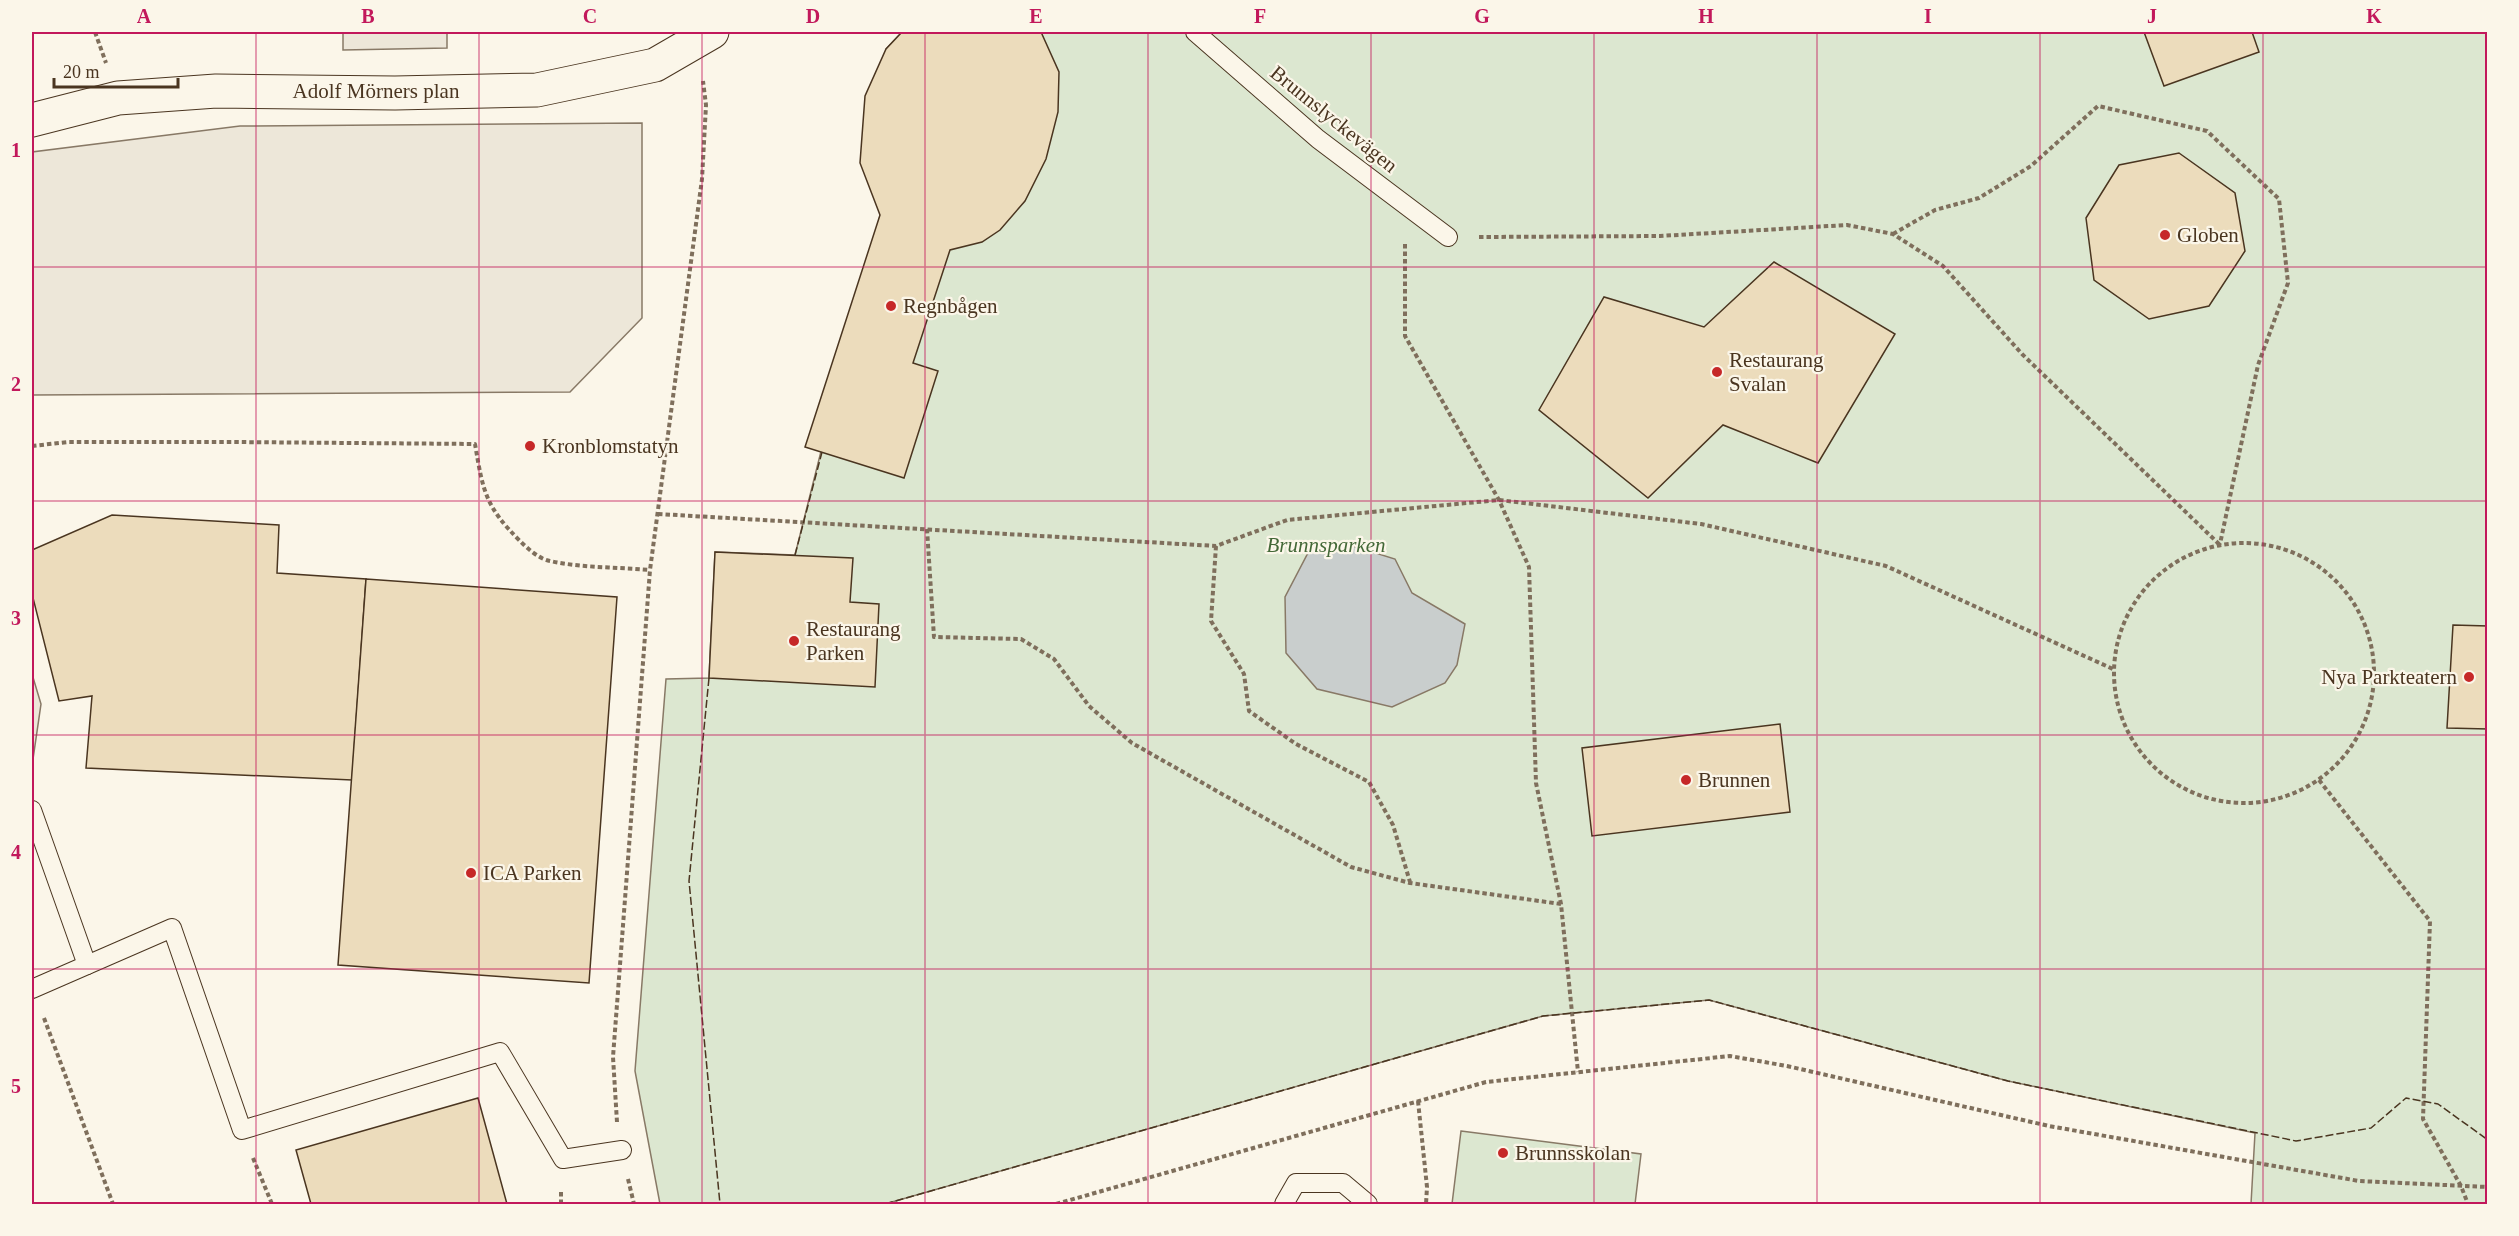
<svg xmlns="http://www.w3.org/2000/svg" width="2519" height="1236" viewBox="0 0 2519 1236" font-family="Georgia,serif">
  <rect width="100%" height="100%" fill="#fbf6e9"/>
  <g fill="#dce7d0" stroke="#887966" stroke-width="1.5">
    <path d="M902,32H2487V1204H2251L2255,1133L2008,1081L1709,1000L1543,1016L885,1204H660L635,1071L666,679L709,678L715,552L795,555L880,216L886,49Z"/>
    <path d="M1461,1131L1641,1154L1635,1204H1452Z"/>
  </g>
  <g fill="#ede7d9" stroke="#887966" stroke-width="1.5">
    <path d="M343,32H447V48L343,50Z"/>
    <path d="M642,123V318L570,392L32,395V152L240,126Z"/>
    <path d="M32,674L41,704L32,766Z"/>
  </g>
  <path fill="#c9cecd" stroke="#887966" stroke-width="1.5" d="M1353,546L1395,559L1412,593L1465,624L1457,665L1445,683L1392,707L1317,689L1286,653L1285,597L1309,551Z"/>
  <g fill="#ecdcbc" stroke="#4a3520" stroke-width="1.5">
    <path d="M902,32H1041L1059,72L1058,112L1046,159L1025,201L1000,230L982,242L950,250L913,363L938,371L904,478L805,447L880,215L860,163L865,96L886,49Z"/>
    <path d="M2144,32H2252L2259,52L2164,86Z"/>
    <path d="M2179,153L2235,193L2245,251L2209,306L2149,319L2094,280L2086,218L2119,165Z"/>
    <path d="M1774,262L1895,334L1818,463L1723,425L1648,498L1539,410L1604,297L1704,327Z"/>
    <path d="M112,515L279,525L277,573L366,579L352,780L86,768L92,696L59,701L32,594V550Z"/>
    <path d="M715,552L853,558L850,602L879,604L875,687L709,678Z"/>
    <path d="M366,579L617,597L589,983L338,965Z"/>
    <path d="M2453,625L2488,626V729L2447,728Z"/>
    <path d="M1780,724L1790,812L1592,836L1582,748Z"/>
    <path d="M478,1098L507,1204H311L296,1150Z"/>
  </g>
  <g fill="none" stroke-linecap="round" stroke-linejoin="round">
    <defs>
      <g id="lane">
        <path d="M1195,32L1318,139L1448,237"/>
        <path d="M32,810L87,965"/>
        <path d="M32,989L172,928L242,1130L500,1052L563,1159L622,1150"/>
        <path d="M1284,1204L1296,1183H1343L1368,1204"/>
      </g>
      <path id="street" d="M32,120L118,98L216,91L395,93L537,90L655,65L712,32"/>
    </defs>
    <use href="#lane" stroke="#4a3520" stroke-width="20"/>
    <use href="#street" stroke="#4a3520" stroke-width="35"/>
    <g stroke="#7f6f5c" stroke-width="4" stroke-dasharray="4.5 3" stroke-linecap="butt">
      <path d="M95,32L106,63"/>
      <path d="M1893,234L1935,210L1979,198L2031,166L2098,106L2207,131L2279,199L2288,283L2258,365L2220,544"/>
      <path d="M1479,237L1660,236L1847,225L1893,234L1943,266L2022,354L2220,545"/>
      <path d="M1405,244V336L1499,500L1529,567L1536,783L1561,904L1578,1072"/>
      <path d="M32,446L68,442H233L475,444C483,491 485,506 520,541C527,548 539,559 550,561C582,568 617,567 650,570"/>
      <path d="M658,514L1216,546L1287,520L1499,500L1701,524L1886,566L2113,669"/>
      <path d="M927,529L934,637L1021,639L1054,659L1089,706L1132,743L1351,867L1410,883L1561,904"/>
      <circle cx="2244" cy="673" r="130"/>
      <path d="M1216,546L1211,621L1244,674L1249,711L1296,744L1369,782L1393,825L1410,882"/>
      <path d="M2319,780L2430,921L2423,1119L2461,1186L2468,1204"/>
      <path d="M44,1018L113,1204"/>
      <path d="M1418,1101L1427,1187L1426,1204"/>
      <path d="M617,1122L613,1057L650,570L702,179L706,105L703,81"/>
      <path d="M253,1158L272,1204"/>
      <path d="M628,1179L634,1204"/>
      <path d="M561,1204V1190"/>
      <path d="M1056,1204L1486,1082L1730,1056L1787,1066L2049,1126L2359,1181L2488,1187"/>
    </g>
    <use href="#lane" stroke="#fbf6e9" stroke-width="18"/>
    <use href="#street" stroke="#fbf6e9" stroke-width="33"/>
    <g stroke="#4a3520" stroke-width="1.5" stroke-dasharray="8 3" stroke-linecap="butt">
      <path d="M795,555L822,452"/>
      <path d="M709,678L689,881L720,1204"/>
      <path d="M885,1204L1543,1016L1709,1000L2008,1081L2296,1141L2371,1128L2406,1098L2438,1104L2488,1140"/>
    </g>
  </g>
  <path fill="none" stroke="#c2185b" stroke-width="1.5" stroke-opacity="0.55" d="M256,32V1204M479,32V1204M702,32V1204M925,32V1204M1148,32V1204M1371,32V1204M1594,32V1204M1817,32V1204M2040,32V1204M2263,32V1204M32,267H2488M32,501H2488M32,735H2488M32,969H2488"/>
  <g fill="#c62828" stroke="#fbf6e9" stroke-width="2">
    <circle cx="2165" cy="235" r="6"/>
    <circle cx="891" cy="306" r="6"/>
    <circle cx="1717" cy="372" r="6"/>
    <circle cx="530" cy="446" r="6"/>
    <circle cx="794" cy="641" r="6"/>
    <circle cx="2469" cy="677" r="6"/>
    <circle cx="1686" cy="780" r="6"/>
    <circle cx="471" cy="873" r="6"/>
    <circle cx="1503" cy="1153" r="6"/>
  </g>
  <g text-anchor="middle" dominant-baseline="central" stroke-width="4.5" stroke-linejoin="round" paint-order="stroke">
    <g font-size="21" fill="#4a3520" stroke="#fbf6e9">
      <text x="376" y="91">Adolf Mörners plan</text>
      <text transform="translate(1334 119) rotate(39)">Brunnslyckevägen</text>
    </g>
    <g font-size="21" fill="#4a3520" stroke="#fbf6e9" text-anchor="start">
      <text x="2177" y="235">Globen</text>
      <text x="903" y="306">Regnbågen</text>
      <text x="1729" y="360">Restaurang<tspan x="1729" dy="24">Svalan</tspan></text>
      <text x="542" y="446">Kronblomstatyn</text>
      <text x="806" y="629">Restaurang<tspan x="806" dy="24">Parken</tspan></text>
      <text x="2457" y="677" text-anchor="end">Nya Parkteatern</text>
      <text x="1698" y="780">Brunnen</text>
      <text x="483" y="873">ICA Parken</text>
      <text x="1515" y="1153">Brunnsskolan</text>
    </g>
    <g font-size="21" font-style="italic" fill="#436837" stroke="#fbf6e9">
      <text x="1326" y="545">Brunnsparken</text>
    </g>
  </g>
  <rect width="2519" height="1236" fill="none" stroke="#fbf6e9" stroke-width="66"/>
  <path d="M54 78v9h124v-9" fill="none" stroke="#4a3520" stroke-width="3"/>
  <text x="63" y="78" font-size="18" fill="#4a3520" stroke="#fbf6e9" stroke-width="4.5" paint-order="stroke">20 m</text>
  <rect x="33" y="33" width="2453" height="1170" fill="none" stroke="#c2185b" stroke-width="2"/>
  <g font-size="20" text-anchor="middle" font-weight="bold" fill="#c2185b">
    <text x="144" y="23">A</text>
    <text x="368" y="23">B</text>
    <text x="590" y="23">C</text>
    <text x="813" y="23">D</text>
    <text x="1036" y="23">E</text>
    <text x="1260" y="23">F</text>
    <text x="1482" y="23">G</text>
    <text x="1706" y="23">H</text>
    <text x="1928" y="23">I</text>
    <text x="2152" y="23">J</text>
    <text x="2374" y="23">K</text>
    <text x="16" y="157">1</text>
    <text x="16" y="391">2</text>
    <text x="16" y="625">3</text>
    <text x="16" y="859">4</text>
    <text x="16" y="1093">5</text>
  </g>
</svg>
